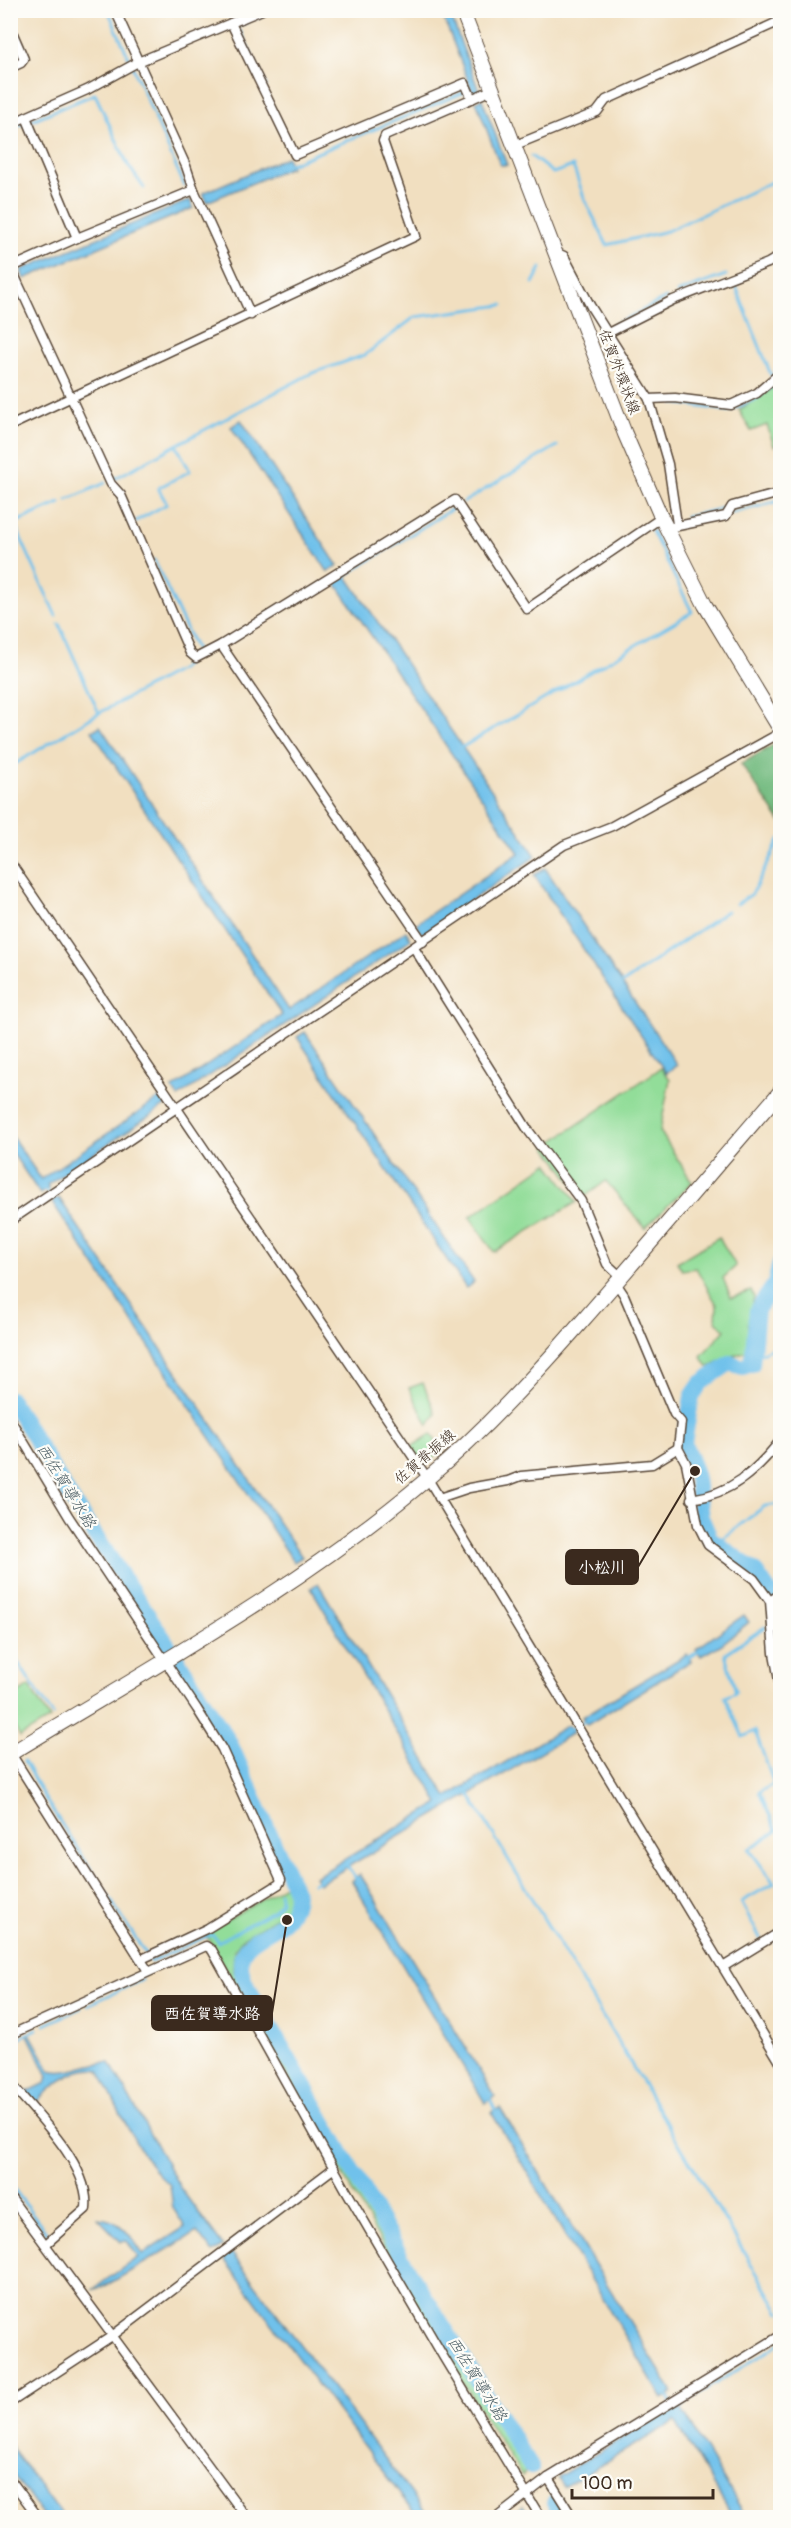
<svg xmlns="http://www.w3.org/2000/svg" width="791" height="2528" viewBox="0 0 791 2528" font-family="Pangolin,'Klee One',sans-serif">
  <rect width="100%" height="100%" fill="#fdfcf7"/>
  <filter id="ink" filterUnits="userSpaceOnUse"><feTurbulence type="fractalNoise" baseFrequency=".0167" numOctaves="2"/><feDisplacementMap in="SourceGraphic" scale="12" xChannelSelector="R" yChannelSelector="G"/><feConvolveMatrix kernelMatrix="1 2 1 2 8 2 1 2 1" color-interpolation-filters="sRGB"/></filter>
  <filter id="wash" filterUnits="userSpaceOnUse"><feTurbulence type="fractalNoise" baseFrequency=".008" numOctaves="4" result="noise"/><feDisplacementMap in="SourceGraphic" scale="24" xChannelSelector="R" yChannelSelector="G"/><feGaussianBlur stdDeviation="1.35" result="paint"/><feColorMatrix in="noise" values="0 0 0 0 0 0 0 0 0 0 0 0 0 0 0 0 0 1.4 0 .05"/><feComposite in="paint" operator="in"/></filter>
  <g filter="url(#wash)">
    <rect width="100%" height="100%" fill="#f1dfc0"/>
    <g fill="#92dd99" stroke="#66845c" stroke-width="1.5">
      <path d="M780,383V443L774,446L767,425L751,431L739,410Z"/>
      <path d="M661,1068L670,1079L660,1131L692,1182L645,1228L606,1181L583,1198L546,1146Z"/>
      <path d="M548,1163L577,1202L494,1252L470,1217Z"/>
      <path d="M719,1237L736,1266L723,1278L731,1298L751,1291L754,1297L748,1325V1351L729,1357L708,1367L701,1356L725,1330L716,1321L717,1305L696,1268L682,1270L677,1262Z"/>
      <path d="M423,1383L436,1414L428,1425L409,1388Z"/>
      <path d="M431,1434L442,1450L424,1466L411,1447Z"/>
      <path d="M29,1686L50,1719L20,1737L11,1721V1698Z"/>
      <path d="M286,1884L291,1898L283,1913L243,1938L234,1950L233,1971L430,2317L526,2471L522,2476L442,2349L205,1933Z"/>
    </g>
    <path fill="#75bc81" stroke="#587350" stroke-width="1.5" d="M775,744L780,752V821L741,764Z"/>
    <g fill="#6fc1eb" stroke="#557684" stroke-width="1.5">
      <path d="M441,11H449L479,91L473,93Z"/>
      <path d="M482,99L507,165H500L476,101Z"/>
      <path d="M287,157L291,167L207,202L203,193Z"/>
      <path d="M190,200L193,208L24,279L21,270Z"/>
      <path d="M241,420L338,566L328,572L231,427Z"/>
      <path d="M346,575L536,856L422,934L416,924L519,853L335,582Z"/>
      <path d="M100,726L289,1010L406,931L411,939L178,1097L172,1089L282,1015L92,731Z"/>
      <path d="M545,868L677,1065L666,1073L534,875Z"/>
      <path d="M305,1032L474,1282L466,1288L297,1037Z"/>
      <path d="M161,1097L166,1105L47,1185L49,1188L40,1194L11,1151V1135L41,1179Z"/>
      <path d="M59,1198L302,1557L294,1562L52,1202Z"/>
      <path d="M318,1583L447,1797L568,1725L573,1733L319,1884L315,1877L439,1803L311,1588Z"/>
      <path d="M744,1615L749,1622L722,1644L701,1656L696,1649Z"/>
      <path d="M687,1654L691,1661L587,1725L582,1717Z"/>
      <path d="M360,1874L495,2096L485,2103L352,1881Z"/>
      <path d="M28,2035H31L50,2070C69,2076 90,2061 110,2063L181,2189L223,2246L213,2253L197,2232L107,2285L92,2290L138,2257L127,2241L121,2242L98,2218C121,2219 131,2236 143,2254L185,2227L173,2208L170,2185C141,2163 116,2104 99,2070C75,2065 50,2087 35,2105L25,2093L46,2083L48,2076Z"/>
      <path d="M500,2108L673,2393L663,2399L491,2112Z"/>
      <path d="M231,2252L429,2517H417L223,2258Z"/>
      <path d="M675,2406L681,2408L746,2517H733L675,2421L564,2487L558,2477Z"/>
      <path d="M10,2447H11L63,2517H44L11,2472Z"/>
      <path d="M523,2506L531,2517H507Z"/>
    </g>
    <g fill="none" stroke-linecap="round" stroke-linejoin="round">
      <g stroke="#6fc1eb" stroke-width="3">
        <path d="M108,10L184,185"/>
        <path d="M230,10L233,16"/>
        <path d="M257,18L275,10"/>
        <path d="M238,26L247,22"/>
        <path d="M240,31L266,86"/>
        <path d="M10,129L95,94L128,165L144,188"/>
        <path d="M531,156L553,173L573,166L585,200L607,245L667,231L780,178"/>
        <path d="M288,165L467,91"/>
        <path d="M743,277L735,284L771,375"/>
        <path d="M533,283L541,268"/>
        <path d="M677,293L726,275"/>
        <path d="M614,325L666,298"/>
        <path d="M674,403L729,411L756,399L780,379"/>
        <path d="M112,480L176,445"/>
        <path d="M67,500L105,483"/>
        <path d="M464,502L557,446"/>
        <path d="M10,516L14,523L60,503"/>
        <path d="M686,517L724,508L732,513L780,501"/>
        <path d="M136,521L167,504L158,488L190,471L176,445L310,374L365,355L415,317L503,305"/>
        <path d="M14,523L56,616"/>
        <path d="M154,560L197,652"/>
        <path d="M346,575L452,509"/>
        <path d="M59,624L99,713"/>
        <path d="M459,749L692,612L652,531"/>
        <path d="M10,767L99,713L181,669L189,661"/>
        <path d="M737,904L752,894L780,839"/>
        <path d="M623,983L727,911"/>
        <path d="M43,1188L55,1200"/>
        <path d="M753,1357L770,1349L780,1354"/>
        <path d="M718,1544L723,1538L765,1506L780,1504"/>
        <path d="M10,1651L53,1715"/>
        <path d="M686,1659L701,1650"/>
        <path d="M568,1731L588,1719"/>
        <path d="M24,1761L44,1797L151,1962L205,1937L213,1935L218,1942L274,1910L281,1902L279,1892"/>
        <path d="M469,1794L780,2312"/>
        <path d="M347,1866L356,1878"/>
        <path d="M313,1884L321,1880"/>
        <path d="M296,1893L303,1890"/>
        <path d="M780,1937L775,1940L780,1951"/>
        <path d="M760,1938L741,1902L774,1883L749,1849L777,1831L759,1792L774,1784L755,1731L743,1737L725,1697L736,1692L725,1654L765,1627"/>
        <path d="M88,2005L142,1980"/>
        <path d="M45,2025L81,2008"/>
        <path d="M10,2043L37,2029"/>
        <path d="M490,2099L495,2110"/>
        <path d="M10,2184L47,2233"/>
        <path d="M668,2396L673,2407"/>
        <path d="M681,2408L690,2399L780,2344"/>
      </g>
      <g stroke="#6fc1eb" stroke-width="16">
        <path d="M780,1263L775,1284L757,1310L752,1364L743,1367L730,1363L701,1383L692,1396L684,1443L695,1471L701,1517L710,1538L756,1572L777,1603L778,1647L780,1658"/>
        <path d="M10,1399L77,1508L178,1660L230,1743L296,1893C296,1943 223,1926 245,1982L411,2274L531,2467"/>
        <path d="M554,2503L562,2518"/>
      </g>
    </g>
  </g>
  <g filter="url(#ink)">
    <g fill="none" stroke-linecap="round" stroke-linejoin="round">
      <defs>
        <g id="street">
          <path d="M237,10L241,19"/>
          <path d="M231,23L295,155L465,83L472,99"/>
          <path d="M10,27L24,59L21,63L10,68"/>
          <path d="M26,117L77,238"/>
          <path d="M10,124L87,90L138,62L262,10"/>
          <path d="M513,146L597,112L606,100L780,21"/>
          <path d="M194,190L251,315"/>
          <path d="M555,252L564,256L591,307L649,399L668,464L677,524"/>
          <path d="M10,268L77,238L194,190L186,166L115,10"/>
          <path d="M11,268L111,484L121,495L190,653L196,658L221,645"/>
          <path d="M608,333L673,300L768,263L780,256"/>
          <path d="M649,399L675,398L731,405L757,393L780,373"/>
          <path d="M10,426L416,236L383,141L385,136L492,90"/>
          <path d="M673,527L726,516L732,506L780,493"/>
          <path d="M10,862L428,1479L780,2062"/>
          <path d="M423,942L221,645L455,500L527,609L655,522L662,519"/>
          <path d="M414,948L528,1130L581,1201L607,1264L621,1277"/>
          <path d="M10,1221L564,845L612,826L780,733"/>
          <path d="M616,1283L624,1295L674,1414L681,1422L678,1448L686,1463L698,1525L708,1545L754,1579L770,1601L774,1653L780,1686"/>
          <path d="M10,1419L69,1517L197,1709L222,1749L281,1880L279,1884L208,1928L142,1959"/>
          <path d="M439,1498L469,1488L508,1481L521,1476L652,1464L678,1448"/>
          <path d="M691,1499C731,1494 756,1471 780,1441"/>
          <path d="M770,1601L780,1594"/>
          <path d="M10,1752L148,1971"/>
          <path d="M723,1967L780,1932"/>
          <path d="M10,2035L206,1946L212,1950L346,2190L444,2358L541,2518"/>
          <path d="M10,2082C35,2114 91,2165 86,2209L46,2244"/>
          <path d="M10,2197L247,2518"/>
          <path d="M10,2403L112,2336L334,2168"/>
          <path d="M548,2478L573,2518"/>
          <path d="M10,2479L39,2518"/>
          <path d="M496,2518L548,2478L780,2336"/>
        </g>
        <g id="primary">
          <path d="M462,10L625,434L662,519L705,605L780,729"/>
          <path d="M10,1754C153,1667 300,1587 427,1479C484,1431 536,1374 585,1318C651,1243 715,1167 780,1092"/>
        </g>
      </defs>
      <use href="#street" stroke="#564536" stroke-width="11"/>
      <use href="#primary" stroke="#564536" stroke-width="16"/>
      <use href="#street" stroke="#fff" stroke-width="8"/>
      <use href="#primary" stroke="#fff" stroke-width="14"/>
    </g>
  </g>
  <g text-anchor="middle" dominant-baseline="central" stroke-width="4.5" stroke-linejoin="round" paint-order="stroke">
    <g font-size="15" fill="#3b2a1e" stroke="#fdfcf7">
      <text transform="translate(619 372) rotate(69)">佐賀外環状線</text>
      <text transform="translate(425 1457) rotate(-41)">佐賀脊振線</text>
    </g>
    <g font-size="16" font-style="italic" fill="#4d5f66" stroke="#fdfcf7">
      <text transform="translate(66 1486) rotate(58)">西佐賀導水路</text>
      <text transform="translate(477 2379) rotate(58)">西佐賀導水路</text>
    </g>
  </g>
  <path fill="none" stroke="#3b2a1e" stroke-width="2" d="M695 1471L638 1567M287 1920L272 2013"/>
  <g fill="#3b2a1e" stroke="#fdfcf7" stroke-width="2">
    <circle cx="695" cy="1471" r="6"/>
    <circle cx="287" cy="1920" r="6"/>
  </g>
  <g fill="#3b2a1e" stroke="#3b2a1e" stroke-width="2">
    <rect x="566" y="1550" width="72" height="34" rx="6"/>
    <rect x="152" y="1996" width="120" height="34" rx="6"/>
  </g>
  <g font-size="16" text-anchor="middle" font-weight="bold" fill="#fff">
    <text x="602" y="1573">小松川</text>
    <text x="212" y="2019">西佐賀導水路</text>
  </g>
  <rect width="791" height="2528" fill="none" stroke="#fdfcf7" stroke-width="36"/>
  <path d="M572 2489v9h141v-9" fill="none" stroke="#3b2a1e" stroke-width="3"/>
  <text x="581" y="2489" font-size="18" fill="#3b2a1e" stroke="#fdfcf7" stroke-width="4.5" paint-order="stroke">100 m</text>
</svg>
